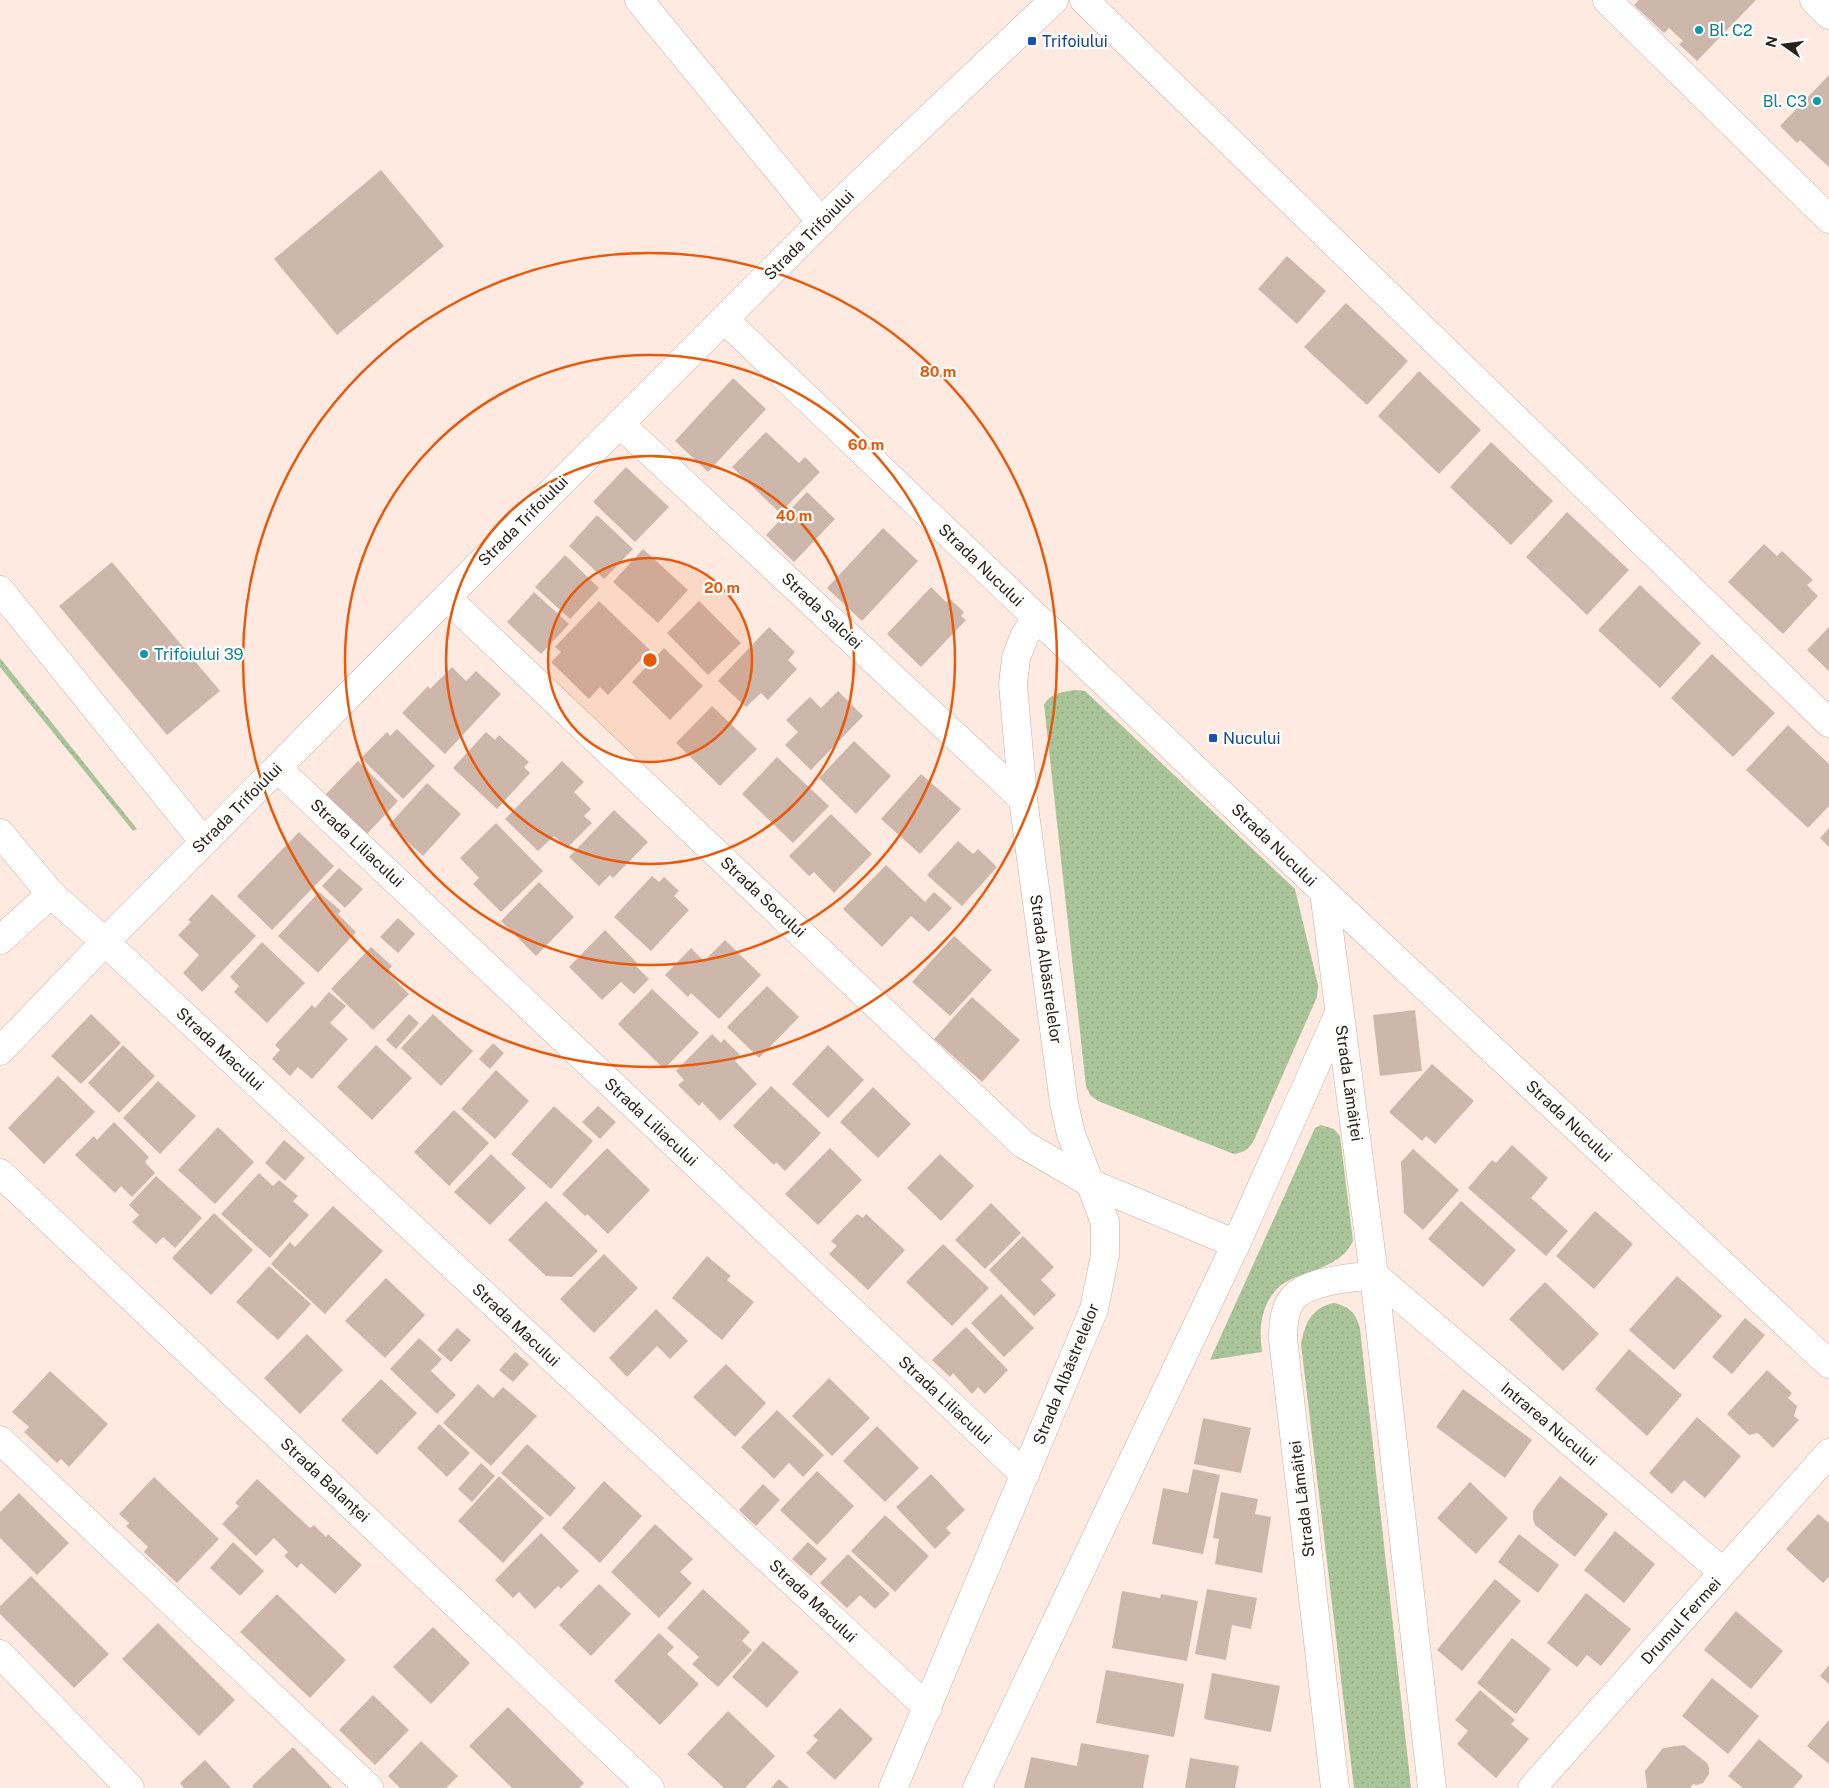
<svg xmlns="http://www.w3.org/2000/svg" width="1829" height="1788" viewBox="0 0 1829 1788" font-family="'Public Sans',sans-serif">
  <defs>
    <pattern id="grass-dots" width="8" height="8" patternUnits="userSpaceOnUse" patternTransform="scale(1.25)"><rect width="8" height="8" fill="#aac59a"/><path d="M2 2h.1M6 6h.1" fill="none" stroke="#92a984" stroke-width="1.8" stroke-linecap="round"/></pattern>
  </defs>
  <rect width="100%" height="100%" fill="#feeae0"/>
  <g fill="url(#grass-dots)">
    <path d="M0,658L137,829L133,831L0,667Z"/>
    <path d="M1075,690L1085,691L1295,889L1318,985L1317,997L1254,1140C1249,1149 1245,1152 1234,1154L1098,1101L1090,1095L1086,1086L1044,705C1050,693 1063,692 1075,690Z"/>
    <path d="M1321,1125L1334,1129L1340,1136L1353,1241C1345,1257 1334,1262 1318,1269C1305,1274 1289,1278 1279,1287C1260,1305 1259,1329 1262,1352L1210,1360L1315,1128Z"/>
    <path d="M1334,1303C1350,1307 1356,1313 1360,1329L1411,1788H1354L1301,1344C1305,1323 1311,1308 1334,1303Z"/>
  </g>
  <g fill="#cdb6aa">
    <path d="M1639,0H1756L1697,61L1679,44L1683,41L1669,28L1664,33L1634,5Z"/>
    <path d="M1829,75V167L1800,140L1797,143L1780,126Z"/>
    <path d="M381,170L444,246L337,335L274,259Z"/>
    <path d="M1287,256L1326,291L1297,324L1258,289Z"/>
    <path d="M1346,303L1408,361L1367,405L1304,347Z"/>
    <path d="M1419,371L1481,430L1439,474L1378,416Z"/>
    <path d="M733,378L766,409L708,472L675,441Z"/>
    <path d="M766,432L799,463L805,457L820,472L780,513L732,467Z"/>
    <path d="M1491,442L1553,501L1511,545L1450,487Z"/>
    <path d="M626,467L669,507L635,542L593,502Z"/>
    <path d="M807,492L835,519L794,562L766,535Z"/>
    <path d="M1567,512L1629,570L1587,615L1526,557Z"/>
    <path d="M597,515L633,549L604,579L569,546Z"/>
    <path d="M883,528L918,561L862,621L827,588Z"/>
    <path d="M1764,544L1777,556L1782,551L1813,580L1807,585L1818,596L1783,634L1728,582Z"/>
    <path d="M643,549L688,590L658,623L613,582Z"/>
    <path d="M565,555L599,588L570,619L535,587Z"/>
    <path d="M112,562L220,691L167,735L59,606Z"/>
    <path d="M1640,585L1701,643L1660,688L1598,630Z"/>
    <path d="M931,587L946,602L950,599L964,612L961,616L966,620L921,667L887,634Z"/>
    <path d="M534,592L569,624L541,654L507,622Z"/>
    <path d="M599,601L650,650L608,695L600,687L589,699L551,662L561,652L555,647Z"/>
    <path d="M699,601L741,643L708,675L667,633Z"/>
    <path d="M769,627L795,652L788,660L797,669L768,700L761,693L746,707L718,681Z"/>
    <path d="M1829,627V671L1807,650Z"/>
    <path d="M664,648L703,686L670,720L632,682Z"/>
    <path d="M1712,654L1775,713L1733,757L1671,698Z"/>
    <path d="M452,667L466,681L476,671L501,694L445,754L402,713L428,686L430,689Z"/>
    <path d="M838,691L863,716L811,770L785,745L798,732L786,720L810,697L821,708Z"/>
    <path d="M712,706L757,749L720,786L676,743Z"/>
    <path d="M1788,725L1829,764V806L1808,828L1746,770Z"/>
    <path d="M397,729L435,766L403,799L361,758L387,732L390,736Z"/>
    <path d="M486,732L495,740L499,735L529,762L524,767L530,773L497,809L453,768Z"/>
    <path d="M854,741L891,776L856,814L819,778Z"/>
    <path d="M777,757L829,806L793,843L742,794Z"/>
    <path d="M358,761L398,801L366,835L325,795Z"/>
    <path d="M562,761L584,782L574,792L591,809L584,816L592,823L567,848L554,836L538,851L505,819Z"/>
    <path d="M921,774L961,809L920,854L881,819Z"/>
    <path d="M427,783L461,814L423,856L389,825Z"/>
    <path d="M614,810L648,842L613,878L610,875L599,886L569,857Z"/>
    <path d="M831,814L872,854L834,893L814,872L809,876L789,856Z"/>
    <path d="M496,823L543,871L501,912L473,884L479,878L460,858Z"/>
    <path d="M1829,828V847L1820,838Z"/>
    <path d="M299,832L334,866L272,930L237,896Z"/>
    <path d="M958,841L973,854L978,849L997,867L962,906L927,875Z"/>
    <path d="M886,865L925,902L934,892L952,908L929,932L911,916L882,947L843,909Z"/>
    <path d="M339,868L363,889L345,908L322,886Z"/>
    <path d="M652,876L659,882L664,877L679,891L674,896L689,910L651,951L614,917Z"/>
    <path d="M539,882L574,917L536,956L501,921Z"/>
    <path d="M319,892L341,911L338,914L356,932L318,973L278,936Z"/>
    <path d="M212,894L256,936L202,992L183,973L199,955L178,935L191,922L188,920Z"/>
    <path d="M398,918L415,934L398,953L380,937Z"/>
    <path d="M605,930L638,964L636,966L649,979L634,994L621,982L602,1000L569,967Z"/>
    <path d="M954,936L992,970L950,1016L912,982Z"/>
    <path d="M725,940L761,975L719,1019L691,993L688,997L665,975L691,948L704,961Z"/>
    <path d="M262,942L305,983L267,1023L234,992L239,986L230,977Z"/>
    <path d="M371,947L392,966L387,972L409,994L373,1030L331,989Z"/>
    <path d="M767,986L799,1017L759,1058L727,1027Z"/>
    <path d="M652,989L699,1033L664,1069L618,1024Z"/>
    <path d="M329,992L346,1006L330,1023L348,1039L312,1079L298,1067L290,1076L272,1059L280,1050L275,1045L312,1005L315,1008Z"/>
    <path d="M972,997L1020,1040L982,1082L934,1039Z"/>
    <path d="M1415,1010L1422,1071L1380,1076L1373,1015Z"/>
    <path d="M91,1014L121,1043L81,1084L51,1056Z"/>
    <path d="M409,1014L419,1023L396,1049L386,1040Z"/>
    <path d="M433,1014L473,1051L441,1086L401,1048Z"/>
    <path d="M712,1034L721,1043L724,1039L740,1055L735,1061L757,1084L720,1121L702,1102L699,1106L678,1085L684,1080L676,1071Z"/>
    <path d="M493,1043L504,1053L490,1069L479,1059Z"/>
    <path d="M123,1045L155,1076L119,1113L88,1083Z"/>
    <path d="M376,1045L412,1078L372,1120L337,1087Z"/>
    <path d="M828,1045L864,1080L828,1118L792,1084Z"/>
    <path d="M1432,1064L1474,1101L1435,1144L1426,1136L1422,1141L1389,1112Z"/>
    <path d="M496,1070L529,1101L495,1139L461,1109Z"/>
    <path d="M58,1076L95,1112L44,1164L8,1128Z"/>
    <path d="M158,1081L196,1116L160,1154L123,1118Z"/>
    <path d="M771,1086L821,1133L785,1171L776,1162L774,1165L733,1126Z"/>
    <path d="M873,1087L911,1124L878,1158L840,1122Z"/>
    <path d="M554,1106L593,1141L551,1189L511,1154Z"/>
    <path d="M598,1106L616,1122L600,1139L582,1122Z"/>
    <path d="M454,1110L489,1143L449,1186L414,1152Z"/>
    <path d="M114,1122L149,1157L145,1162L155,1173L132,1197L121,1186L115,1193L75,1155L94,1136L97,1140Z"/>
    <path d="M218,1127L254,1162L215,1204L178,1170Z"/>
    <path d="M284,1140L305,1158L285,1181L265,1163Z"/>
    <path d="M1512,1145L1548,1178L1531,1198L1568,1231L1546,1256L1468,1188L1492,1160L1496,1163Z"/>
    <path d="M607,1148L650,1190L608,1234L587,1214L585,1216L562,1194Z"/>
    <path d="M830,1148L862,1180L818,1225L785,1194Z"/>
    <path d="M1413,1149L1459,1190L1423,1230L1404,1213L1401,1162Z"/>
    <path d="M491,1154L526,1188L490,1225L454,1192Z"/>
    <path d="M940,1154L974,1186L941,1221L907,1188Z"/>
    <path d="M259,1173L273,1186L279,1180L298,1196L293,1201L309,1215L270,1258L221,1214Z"/>
    <path d="M156,1176L202,1218L175,1248L163,1237L156,1244L132,1222L139,1215L129,1205Z"/>
    <path d="M546,1201L598,1251L572,1277L546,1276L508,1240Z"/>
    <path d="M1461,1201L1516,1250L1483,1287L1428,1239Z"/>
    <path d="M991,1203L1021,1233L985,1269L955,1240Z"/>
    <path d="M333,1206L383,1251L325,1314L271,1264L290,1242L295,1247Z"/>
    <path d="M1595,1211L1633,1244L1594,1289L1556,1256Z"/>
    <path d="M214,1213L253,1250L211,1295L172,1258Z"/>
    <path d="M857,1214L863,1218L866,1214L905,1250L868,1290L829,1254L837,1246L831,1241Z"/>
    <path d="M1023,1236L1054,1267L1041,1280L1056,1295L1034,1316L989,1270Z"/>
    <path d="M943,1244L989,1288L952,1326L906,1282Z"/>
    <path d="M604,1254L638,1288L594,1333L560,1299Z"/>
    <path d="M707,1256L731,1276L727,1280L754,1302L722,1340L672,1298Z"/>
    <path d="M269,1266L311,1304L278,1340L236,1302Z"/>
    <path d="M1677,1276L1722,1316L1674,1370L1629,1330Z"/>
    <path d="M386,1278L425,1315L385,1358L345,1321Z"/>
    <path d="M1545,1282L1599,1334L1563,1371L1509,1319Z"/>
    <path d="M1001,1294L1034,1328L1004,1357L971,1323Z"/>
    <path d="M656,1309L688,1341L670,1359L657,1346L627,1377L609,1358Z"/>
    <path d="M1745,1318L1765,1335L1732,1374L1712,1357Z"/>
    <path d="M966,1327L1008,1370L985,1394L978,1387L972,1394L953,1373L950,1377L932,1360Z"/>
    <path d="M457,1328L471,1340L451,1362L437,1350Z"/>
    <path d="M307,1334L343,1370L300,1414L264,1378Z"/>
    <path d="M419,1338L442,1359L431,1371L456,1395L437,1414L390,1369Z"/>
    <path d="M1629,1349L1682,1395L1647,1436L1595,1389Z"/>
    <path d="M515,1352L529,1364L513,1382L499,1370Z"/>
    <path d="M726,1364L766,1403L735,1437L693,1397Z"/>
    <path d="M1767,1370L1792,1393L1788,1398L1797,1406L1794,1416L1799,1420L1773,1448L1758,1433L1749,1435L1727,1414Z"/>
    <path d="M50,1371L108,1424L69,1467L61,1459L57,1463L24,1432L29,1427L12,1412Z"/>
    <path d="M829,1378L870,1418L832,1456L792,1416Z"/>
    <path d="M381,1379L417,1413L377,1455L341,1420Z"/>
    <path d="M478,1384L493,1398L503,1387L537,1416L491,1466L443,1423Z"/>
    <path d="M1463,1389L1532,1440L1505,1478L1436,1427Z"/>
    <path d="M777,1410L824,1455L803,1477L789,1463L774,1479L741,1447Z"/>
    <path d="M1697,1417L1741,1456L1705,1498L1684,1480L1672,1494L1649,1473Z"/>
    <path d="M1203,1418L1251,1428L1241,1473L1194,1464Z"/>
    <path d="M439,1424L470,1453L447,1477L417,1448Z"/>
    <path d="M877,1426L919,1468L885,1502L843,1461Z"/>
    <path d="M527,1444L576,1488L550,1517L501,1473Z"/>
    <path d="M481,1463L495,1476L472,1502L458,1489Z"/>
    <path d="M1193,1469L1220,1475L1203,1554L1152,1544L1163,1488L1188,1493Z"/>
    <path d="M817,1471L854,1506L817,1545L780,1510Z"/>
    <path d="M931,1474L965,1510L946,1528L951,1533L935,1549L896,1507Z"/>
    <path d="M499,1476L544,1518L503,1563L458,1521Z"/>
    <path d="M1560,1476L1608,1514L1575,1557L1535,1525L1533,1519V1511L1537,1505Z"/>
    <path d="M154,1477L219,1539L177,1583L144,1552L148,1547L126,1526L129,1523L119,1514Z"/>
    <path d="M257,1479L310,1528L314,1525L326,1537L328,1534L362,1565L335,1594L301,1563L297,1568L284,1556L288,1552L274,1538L256,1556L222,1524L239,1506L235,1503Z"/>
    <path d="M604,1481L642,1516L600,1563L562,1528Z"/>
    <path d="M1470,1482L1508,1518L1476,1554L1437,1518Z"/>
    <path d="M763,1484L780,1500L756,1526L739,1510Z"/>
    <path d="M1221,1492L1258,1499L1255,1514L1271,1517L1262,1573L1215,1564L1219,1539L1213,1538Z"/>
    <path d="M19,1493L69,1543L37,1575L0,1538V1512Z"/>
    <path d="M1818,1514L1829,1523V1577L1823,1583L1786,1549Z"/>
    <path d="M885,1515L929,1556L895,1592L851,1551Z"/>
    <path d="M655,1524L693,1559L680,1572L692,1583L659,1618L611,1572Z"/>
    <path d="M1615,1531L1655,1564L1624,1603L1584,1570Z"/>
    <path d="M541,1533L579,1571L561,1589L558,1586L535,1609L519,1592L513,1598L495,1580Z"/>
    <path d="M1519,1534L1559,1565L1538,1593L1498,1562Z"/>
    <path d="M233,1542L264,1571L240,1596L210,1568Z"/>
    <path d="M808,1542L827,1559L811,1576L792,1559Z"/>
    <path d="M848,1554L890,1594L875,1609L860,1595L847,1608L820,1583Z"/>
    <path d="M31,1576L109,1654L74,1688L0,1614V1606Z"/>
    <path d="M1495,1579L1521,1601L1462,1671L1437,1650Z"/>
    <path d="M599,1584L631,1614L591,1656L559,1625Z"/>
    <path d="M703,1589L750,1632L742,1641L752,1650L718,1687L692,1664L699,1657L667,1628Z"/>
    <path d="M1207,1589L1257,1598L1251,1629L1232,1625L1226,1660L1195,1654Z"/>
    <path d="M1122,1591L1160,1598L1161,1594L1198,1601L1187,1661L1112,1648Z"/>
    <path d="M1586,1593L1631,1629L1601,1666L1587,1655L1577,1667L1547,1643Z"/>
    <path d="M277,1594L346,1660L310,1698L240,1632Z"/>
    <path d="M1736,1611L1783,1651L1751,1689L1704,1650Z"/>
    <path d="M158,1623L235,1700L199,1736L122,1659Z"/>
    <path d="M433,1627L470,1663L431,1704L393,1667Z"/>
    <path d="M659,1633L674,1647L667,1654L699,1684L660,1725L614,1681Z"/>
    <path d="M1512,1638L1551,1669L1516,1714L1477,1683Z"/>
    <path d="M763,1641L799,1672L767,1708L732,1677Z"/>
    <path d="M1829,1665V1684L1820,1676Z"/>
    <path d="M1106,1670L1184,1684L1174,1737L1096,1723Z"/>
    <path d="M1212,1673L1280,1686L1271,1732L1204,1719Z"/>
    <path d="M1712,1678L1759,1716L1728,1754L1682,1716Z"/>
    <path d="M1480,1690L1515,1720L1511,1724L1529,1739L1496,1778L1457,1744L1468,1731L1455,1720Z"/>
    <path d="M373,1695L409,1730L375,1765L339,1730Z"/>
    <path d="M508,1707L584,1783L579,1788H512L469,1746Z"/>
    <path d="M840,1708L873,1739L835,1780L806,1753L818,1740L813,1736Z"/>
    <path d="M728,1711L775,1756L745,1788H724L687,1754Z"/>
    <path d="M1829,1720V1764L1807,1746Z"/>
    <path d="M1759,1739L1803,1776L1793,1788H1743L1728,1776Z"/>
    <path d="M421,1741L458,1776L446,1788H400L388,1776Z"/>
    <path d="M1081,1743L1149,1755L1143,1788H1024L1031,1757L1077,1766Z"/>
    <path d="M1684,1745L1707,1763L1709,1768V1774L1703,1783L1697,1785L1693,1784L1690,1788H1647L1645,1771L1663,1748Z"/>
    <path d="M293,1747L332,1788H254L252,1786Z"/>
    <path d="M1190,1758L1239,1766L1235,1788H1185Z"/>
    <path d="M205,1760L231,1788H184L180,1783Z"/>
    <path d="M779,1779L789,1788H771Z"/>
  </g>
  <g fill="none" stroke-linecap="round" stroke-linejoin="round">
    <defs>
      <g id="minor">
        <path d="M639,0L821,222"/>
        <path d="M1084,0L1829,723"/>
        <path d="M1607,0L1829,219"/>
        <path d="M1814,0L1829,15"/>
        <path d="M724,319L1324,892L1829,1364"/>
        <path d="M620,424L1023,799"/>
        <path d="M0,590L204,842"/>
        <path d="M447,598L1023,1144L1090,1183L1236,1244"/>
        <path d="M277,768L1025,1475"/>
        <path d="M0,833L51,894L105,942L928,1708"/>
        <path d="M1324,892L1374,1275L1432,1788"/>
        <path d="M0,940L51,894"/>
        <path d="M0,1051L105,942L365,679L848,195L1054,0"/>
        <path d="M0,1173L650,1788"/>
        <path d="M0,1440L369,1788"/>
        <path d="M0,1654L130,1788"/>
        <path d="M893,1788L1094,1309L1105,1255V1222L1071,1134L1064,1103L1023,799L1013,684L1016,658L1024,637L1036,618"/>
        <path d="M977,1788L1236,1244L1339,1013"/>
        <path d="M1335,1788L1283,1339C1283,1325 1284,1309 1293,1298C1309,1280 1352,1278 1374,1275L1723,1572"/>
        <path d="M1532,1788L1829,1453"/>
      </g>
    </defs>
    <use href="#minor" stroke="#c6afa3" stroke-width="29"/>
    <use href="#minor" stroke="#fff" stroke-width="28"/>
  </g>
  <circle cx="650" cy="660" r="102" fill="#e8590c" fill-opacity=".12"/>
  <g fill="none" stroke="#e8590c" stroke-width="2.5">
    <circle cx="650" cy="660" r="102"/>
    <circle cx="650" cy="660" r="204"/>
    <circle cx="650" cy="660" r="305"/>
    <circle cx="650" cy="660" r="407"/>
  </g>
  <g fill="#0f9aa8" stroke="#fff" stroke-width="2">
    <circle cx="1699" cy="30" r="5"/>
    <circle cx="1817" cy="101" r="5"/>
    <circle cx="144" cy="654" r="5"/>
  </g>
  <g fill="#1a4fb4" stroke="#fff" stroke-width="2">
    <rect x="1027" y="36" width="10" height="10" rx="2.5"/>
    <rect x="1208" y="733" width="10" height="10" rx="2.5"/>
  </g>
  <g text-anchor="middle" dominant-baseline="central" stroke-width="4.5" stroke-linejoin="round" paint-order="stroke">
    <g font-size="16" fill="#0d838f" stroke="#fff" text-anchor="start">
      <text x="1709" y="30">Bl. C2</text>
      <text x="1807" y="101" text-anchor="end">Bl. C3</text>
      <text x="154" y="654">Trifoiului 39</text>
    </g>
    <g font-size="16" fill="#164399" stroke="#fff" text-anchor="start">
      <text x="1042" y="41">Trifoiului</text>
      <text x="1223" y="738">Nucului</text>
    </g>
    <g font-size="16" fill="#29211c" stroke="#fff">
      <text transform="translate(809 235) rotate(-45)">Strada Trifoiului</text>
      <text transform="translate(523 521) rotate(-45)">Strada Trifoiului</text>
      <text transform="translate(981 565) rotate(44)">Strada Nucului</text>
      <text transform="translate(822 611) rotate(43)">Strada Salciei</text>
      <text transform="translate(237 808) rotate(-45)">Strada Trifoiului</text>
      <text transform="translate(357 843) rotate(43)">Strada Liliacului</text>
      <text transform="translate(1274 845) rotate(44)">Strada Nucului</text>
      <text transform="translate(763 897) rotate(43)">Strada Socului</text>
      <text transform="translate(1046 969) rotate(82)">Strada Albăstrelelor</text>
      <text transform="translate(220 1049) rotate(43)">Strada Macului</text>
      <text transform="translate(1349 1083) rotate(82)">Strada Lămâiței</text>
      <text transform="translate(1569 1121) rotate(43)">Strada Nucului</text>
      <text transform="translate(651 1122) rotate(43)">Strada Liliacului</text>
      <text transform="translate(516 1325) rotate(43)">Strada Macului</text>
      <text transform="translate(1066 1374) rotate(-68)">Strada Albăstrelelor</text>
      <text transform="translate(945 1400) rotate(43)">Strada Liliacului</text>
      <text transform="translate(1549 1424) rotate(40)">Intrarea Nucului</text>
      <text transform="translate(325 1480) rotate(43)">Strada Balanței</text>
      <text transform="translate(1302 1499) rotate(-97)">Strada Lămâiței</text>
      <text transform="translate(813 1601) rotate(43)">Strada Macului</text>
      <text transform="translate(1681 1621) rotate(-48)">Drumul Fermei</text>
    </g>
  </g>
  <circle cx="650" cy="660" r="8" fill="#e8590c" stroke="#fff" stroke-width="2.5"/>
  <g font-size="15" text-anchor="middle" font-weight="bold" fill="#e8590c" stroke="#fff" stroke-width="4.5" stroke-linejoin="round" paint-order="stroke">
    <text x="938" y="377">80 m</text>
    <text x="866" y="450">60 m</text>
    <text x="794" y="521">40 m</text>
    <text x="722" y="593">20 m</text>
  </g>
  <g transform="translate(1784 45) rotate(284)" stroke="#ffffff" stroke-width="4" paint-order="stroke">
  <path d="M0-4L9 19L0 12L-9 19Z" fill="#29211c"/>
  <text y="-8" font-size="14" font-weight="bold" text-anchor="middle" fill="#29211c">N</text>
  </g>
</svg>
